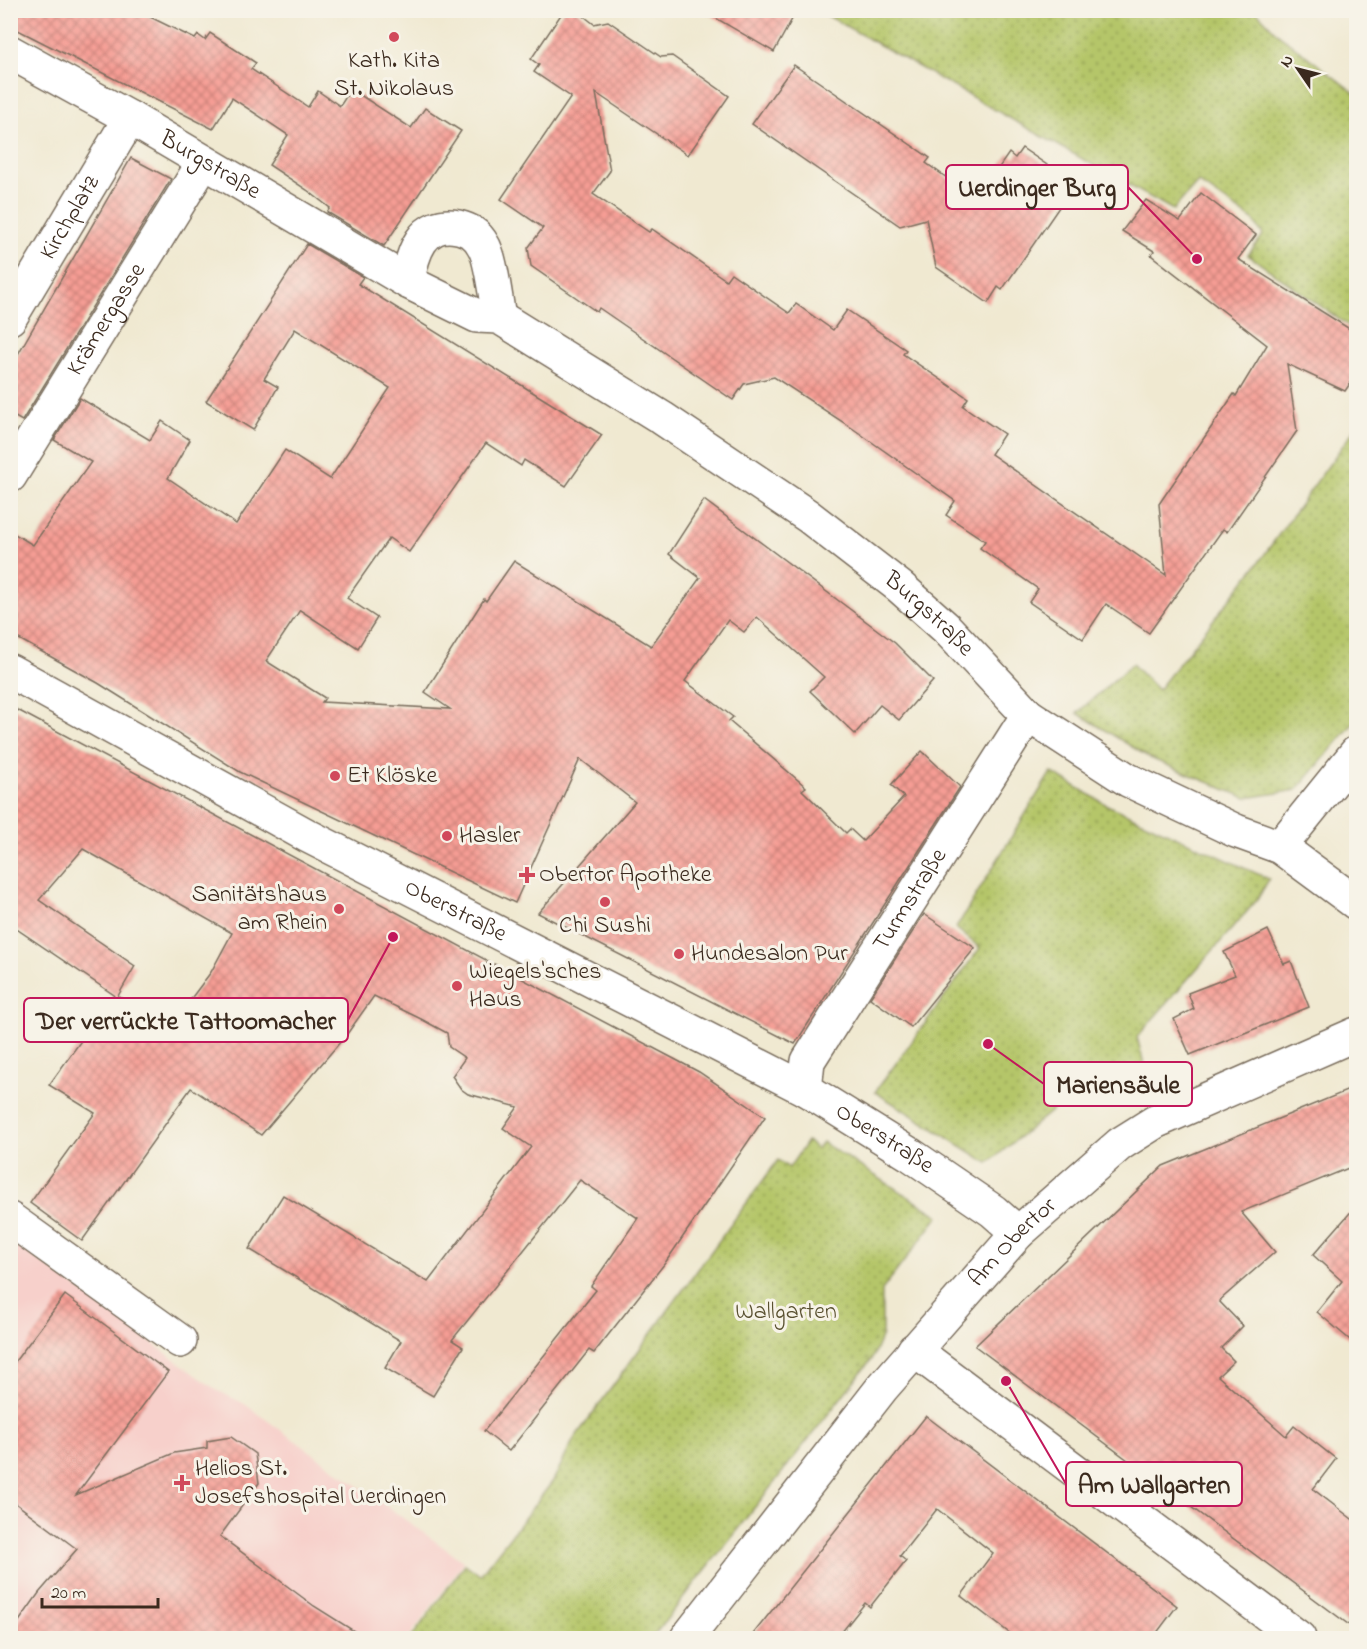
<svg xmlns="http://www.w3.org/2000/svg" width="1367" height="1649" viewBox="0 0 1367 1649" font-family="'Indie Flower',sans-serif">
  <defs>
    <pattern id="grass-dots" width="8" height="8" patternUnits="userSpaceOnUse" patternTransform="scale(1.5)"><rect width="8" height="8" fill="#b5c669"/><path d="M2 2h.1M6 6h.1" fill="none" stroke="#94a156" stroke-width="1.8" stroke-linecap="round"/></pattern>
    <pattern id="building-cross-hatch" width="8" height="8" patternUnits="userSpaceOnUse" patternTransform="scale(1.5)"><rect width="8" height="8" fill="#f69d94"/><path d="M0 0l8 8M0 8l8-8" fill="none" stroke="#c88078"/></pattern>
  </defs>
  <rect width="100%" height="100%" fill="#f7f3e8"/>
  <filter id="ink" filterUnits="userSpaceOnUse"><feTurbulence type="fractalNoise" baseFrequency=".0167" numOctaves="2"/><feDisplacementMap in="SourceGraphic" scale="12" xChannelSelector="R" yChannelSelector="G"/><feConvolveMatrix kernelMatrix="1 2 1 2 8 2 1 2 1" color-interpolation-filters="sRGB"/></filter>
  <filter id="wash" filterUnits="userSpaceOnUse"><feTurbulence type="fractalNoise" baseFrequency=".008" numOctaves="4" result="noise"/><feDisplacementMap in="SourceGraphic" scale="24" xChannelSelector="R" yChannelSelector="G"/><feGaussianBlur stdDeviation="1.35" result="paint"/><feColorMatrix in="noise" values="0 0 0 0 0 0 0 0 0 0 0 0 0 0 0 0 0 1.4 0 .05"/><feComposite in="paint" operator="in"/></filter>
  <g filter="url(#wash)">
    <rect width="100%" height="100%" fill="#f0e9d1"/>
    <path fill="#f7d0cb" d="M10,1239L218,1391L243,1403L464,1562L408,1638H11Z"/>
    <g fill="url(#grass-dots)" stroke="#787844" stroke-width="1.5">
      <path d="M819,11H1256L1277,33L1356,94V331L1248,255L1263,235L1254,221L1198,182L1173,210Z"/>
      <path d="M1356,427V720L1297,790L1246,798L1150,758L1077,713L1132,664L1158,690L1259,562Z"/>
      <path d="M1051,772L1107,805L1269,879L1257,900L1137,1037L1146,1072L1061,1103L988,1163L875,1092L980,948L956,928Z"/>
      <path d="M807,1141L817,1149L822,1142L939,1216L882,1290V1335L873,1357L652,1638H411L465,1564L480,1575L553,1481L574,1439L778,1160L789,1168Z"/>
    </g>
    <g id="blocks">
      <g fill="url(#building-cross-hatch)" fill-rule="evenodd">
        <path d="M10,10H136L195,39L198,35L205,40L210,33L256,63L251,69L308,107L318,91L340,106L351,89L411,128L425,108L461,131L384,246L327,212L330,208L307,190L269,165L288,135L232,98L213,129L10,26Z"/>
        <path d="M564,10H576L594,24L608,21L661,57L672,56L729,96L688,155L596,93L610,171L593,194L649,232L652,229L726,280L731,273L789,313L796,304L833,330L847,310L906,350L903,354L968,398L963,406L1004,434L991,454L1166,575L1159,504L1234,394L1236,396L1267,345L1151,255L1154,251L1122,231L1146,200L1180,221L1201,193L1256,235L1238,259L1356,333V375L1345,391L1287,364L1297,431L1227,532L1223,529L1149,633L1106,604L1083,639L1029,602L1038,589L980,548L985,541L946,515L955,501L852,428L774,377L744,384L733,400L599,308L597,312L531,266L528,248L543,228L501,199L571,97L534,72L539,65L531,59Z"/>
        <path d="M702,10H797L774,52Z"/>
        <path d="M794,65L930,158L926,163L977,199L1009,153L1015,158L1022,148L1075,184L1002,290L998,287L988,303L936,267L926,219L900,226L752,124Z"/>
        <path d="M131,158L171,179L22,421L10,414V368Z"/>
        <path d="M307,244L363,277L358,284L602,435L566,486L524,460L521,466L486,443L409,552L389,538L347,598L377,618L358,648L300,610L266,661L325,698L322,702L450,709L425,692L484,599L486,601L514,561L651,646L700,578L669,554L704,500L895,643L933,681L899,720L880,705L855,734L810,691L824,677L757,617L744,632L728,620L685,681L733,717L729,721L806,787L802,790L846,833L850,829L863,841L904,797L891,785L922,751L960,787L795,1044L538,913L635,802L580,759L515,903L240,772L98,683L10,634V531L33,545L91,462L54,440L80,398L150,440L162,421L190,440L168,478L236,524L285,450L330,479L390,388L295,329L264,379L278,387L253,430L206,401Z"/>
        <path d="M10,706L488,961L479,981L494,964L699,1072L765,1117L665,1263L594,1353L589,1350L509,1451L484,1431L596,1290L591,1286L638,1218L580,1180L452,1340L463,1347L433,1396L385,1368L401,1341L249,1249L283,1195L428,1282L531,1147L503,1128L518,1107L468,1094L461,1089L452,1076L465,1058L449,1047L447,1033L421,1019L374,996L347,1034L261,1135L191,1088L82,1241L30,1203L95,1113L49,1085L114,995L15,928L10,933ZM83,849L232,933L211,972L168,1029L118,996L135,966L39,900Z"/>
        <path d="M924,914L975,948L911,1027L870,998Z"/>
        <path d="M1268,930L1284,964L1291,961L1309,1007L1190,1055L1174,1019L1194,1009L1188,993L1235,975L1224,952Z"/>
        <path d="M1356,1087V1165L1241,1212L1275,1252L1219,1301L1243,1326L1221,1348L1234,1361L1218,1376L1286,1436L1294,1426L1336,1459L1313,1489L1356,1522V1630L975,1346L1163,1166Z"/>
        <path d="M1356,1206V1345L1317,1312L1342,1281L1313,1255Z"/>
        <path d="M65,1295L168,1372L76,1495L174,1453L207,1448V1441L231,1437L255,1454L259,1483L220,1536L314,1606L365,1638H10V1634L39,1593L77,1549L10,1499V1368Z"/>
        <path d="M926,1416L1177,1606L1153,1638H1016L961,1596L993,1553L937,1509L900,1556L906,1561L870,1607L865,1603L837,1638H750Z"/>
      </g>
    </g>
  </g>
  <g filter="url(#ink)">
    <use href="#blocks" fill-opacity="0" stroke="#7a6d5d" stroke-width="1.5"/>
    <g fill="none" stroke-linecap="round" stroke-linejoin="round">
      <defs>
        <g id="minor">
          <path id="s1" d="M10,52L130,118L408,282L477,316L499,317L662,418L808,516L900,587L946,628L1028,715L1128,780L1236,831L1280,847L1356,903"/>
          <path d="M408,282C412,253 422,220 458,227C470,230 477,234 483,245C491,257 496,301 499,317"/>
          <path id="s2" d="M10,318L130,118"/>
          <path id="s3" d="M10,476L204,162"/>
          <path id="s4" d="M10,671L308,836L805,1089L911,1155L993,1211L1018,1233"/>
          <path d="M1280,847L1356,753"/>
          <path id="s5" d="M805,1089L808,1061L1028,715"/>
          <path d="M10,1219L180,1341"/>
          <path d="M914,1350L1299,1638"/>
          <path id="s6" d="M687,1638L882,1388L1018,1233L1120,1144L1155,1122L1356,1034"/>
        </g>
      </defs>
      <use href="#minor" stroke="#7a6d5d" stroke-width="36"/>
      <use href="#minor" stroke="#fff" stroke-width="33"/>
    </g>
  </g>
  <g fill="#d1495b" stroke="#f7f3e8" stroke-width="2">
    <circle cx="394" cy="37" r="6"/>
    <circle cx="335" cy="776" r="6"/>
    <circle cx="447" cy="836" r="6"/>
    <path d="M524 866h6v6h6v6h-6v6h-6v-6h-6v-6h6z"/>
    <circle cx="605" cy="902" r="6"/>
    <circle cx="339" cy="909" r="6"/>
    <circle cx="679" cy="954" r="6"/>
    <circle cx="457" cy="986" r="6"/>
    <path d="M179 1474h6v6h6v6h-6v6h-6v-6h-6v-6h6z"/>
  </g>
  <g text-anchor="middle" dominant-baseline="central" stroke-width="6" stroke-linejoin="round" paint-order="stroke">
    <g font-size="24" fill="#3b2a1e" stroke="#f7f3e8" text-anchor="start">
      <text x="394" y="61" text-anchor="middle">Kath. Kita<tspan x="394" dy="28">St. Nikolaus</tspan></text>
      <text x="347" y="776">Et Klöske</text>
      <text x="459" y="836">Hasler</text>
      <text x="539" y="875">Obertor Apotheke</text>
      <text x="327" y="895" text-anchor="end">Sanitätshaus<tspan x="327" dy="28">am Rhein</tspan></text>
      <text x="605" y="926" text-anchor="middle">Chi Sushi</text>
      <text x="691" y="954">Hundesalon Pur</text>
      <text x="469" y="972">Wiegels'sches<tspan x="469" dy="28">Haus</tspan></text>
      <text x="195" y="1469">Helios St.<tspan x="195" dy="28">Josefshospital Uerdingen</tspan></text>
    </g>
    <g font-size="24" fill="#3b2a1e" stroke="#f7f3e8">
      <text stroke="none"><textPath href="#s1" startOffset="230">Burgstraße</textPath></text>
      <text stroke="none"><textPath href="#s2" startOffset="117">Kirchplatz</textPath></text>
      <text stroke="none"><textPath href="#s3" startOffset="184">Krämergasse</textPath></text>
      <text stroke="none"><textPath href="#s1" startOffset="1082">Burgstraße</textPath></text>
      <text stroke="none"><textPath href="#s5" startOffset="219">Turmstraße</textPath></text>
      <text stroke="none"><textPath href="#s4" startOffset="506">Oberstraße</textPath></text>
      <text stroke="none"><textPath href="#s4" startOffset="992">Oberstraße</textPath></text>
      <text stroke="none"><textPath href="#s6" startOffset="513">Am Obertor</textPath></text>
    </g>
    <g font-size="24" fill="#5a5131" stroke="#f7f3e8">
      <text x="786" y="1312">Wallgarten</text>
    </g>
  </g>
  <path fill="none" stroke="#c2185b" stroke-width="2" d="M1197 259L1128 187M393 937L348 1020M988 1044L1044 1084M1006 1381L1066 1484"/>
  <g fill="#c2185b" stroke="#f7f3e8" stroke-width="2">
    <circle cx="1197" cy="259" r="6"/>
    <circle cx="393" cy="937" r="6"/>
    <circle cx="988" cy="1044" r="6"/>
    <circle cx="1006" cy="1381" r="6"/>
  </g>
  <g fill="#f7f3e8" stroke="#c2185b" stroke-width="2">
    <rect x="946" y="165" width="182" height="44" rx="6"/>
    <rect x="24" y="998" width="324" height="44" rx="6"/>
    <rect x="1044" y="1062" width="148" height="44" rx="6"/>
    <rect x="1066" y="1462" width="176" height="44" rx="6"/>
  </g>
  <g font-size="26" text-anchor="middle" font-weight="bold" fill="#3b2a1e">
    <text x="1037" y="196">Uerdinger Burg</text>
    <text x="186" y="1029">Der verrückte Tattoomacher</text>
    <text x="1118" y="1093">Mariensäule</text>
    <text x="1154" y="1493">Am Wallgarten</text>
  </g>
  <rect width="1367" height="1649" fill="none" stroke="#f7f3e8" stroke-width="36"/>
  <g transform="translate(1298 69) rotate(305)" stroke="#f7f3e8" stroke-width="4.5" paint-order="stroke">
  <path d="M0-4.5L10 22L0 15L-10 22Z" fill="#3b2a1e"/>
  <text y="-9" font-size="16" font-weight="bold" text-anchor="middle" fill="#3b2a1e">N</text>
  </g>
  <path d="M42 1598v9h116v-9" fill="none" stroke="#3b2a1e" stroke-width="3"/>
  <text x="51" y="1598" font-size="18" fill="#3b2a1e" stroke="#f7f3e8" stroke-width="4.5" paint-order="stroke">20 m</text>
</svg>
